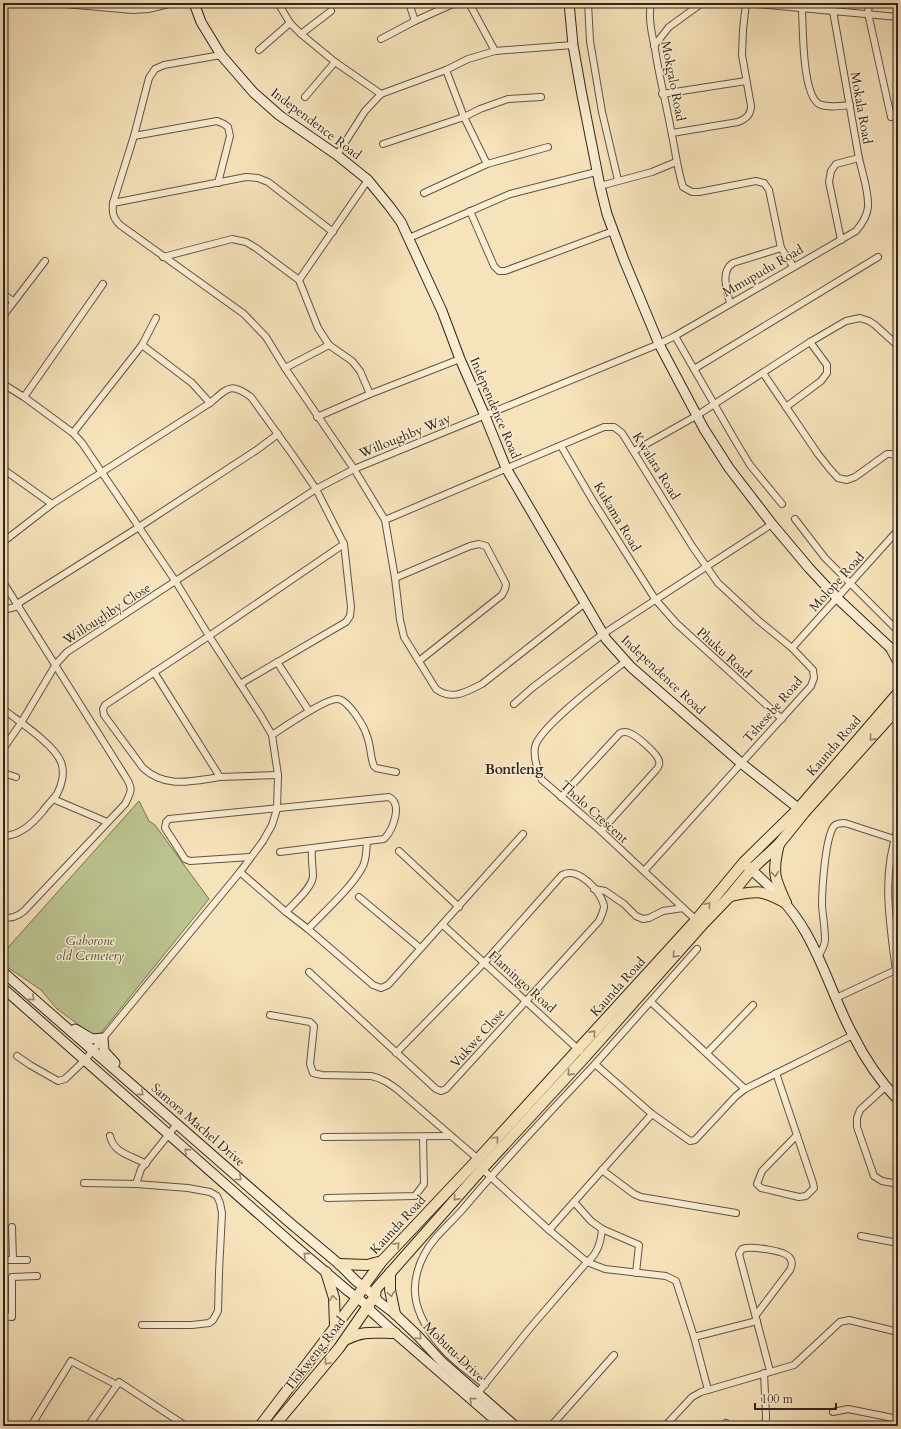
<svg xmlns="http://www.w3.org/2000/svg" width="901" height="1429" viewBox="0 0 901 1429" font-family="Cardo,serif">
  <rect width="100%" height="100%" fill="#f7e3bb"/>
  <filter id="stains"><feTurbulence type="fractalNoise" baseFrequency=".005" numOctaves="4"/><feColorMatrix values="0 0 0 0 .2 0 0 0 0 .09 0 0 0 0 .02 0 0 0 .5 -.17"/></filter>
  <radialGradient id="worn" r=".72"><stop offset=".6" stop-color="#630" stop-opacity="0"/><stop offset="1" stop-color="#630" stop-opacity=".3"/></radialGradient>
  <path fill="#bbc491" stroke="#767458" d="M139,801L149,821L155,825L209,899L100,1034L93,1035L57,1009L41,990L3,964V953Z"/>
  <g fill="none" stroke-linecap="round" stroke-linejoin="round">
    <defs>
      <g id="street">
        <path d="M53,3L133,10L148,9L173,3"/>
        <path d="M278,3L290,23L301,34L335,62L381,94"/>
        <path d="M409,3L415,21"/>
        <path d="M469,3L495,51"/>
        <path d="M588,3L590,41L602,112L618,180"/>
        <path d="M651,3C648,18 652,34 655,49C659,76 666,103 671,130C675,149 677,168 683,187L692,192H699L756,181L764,183L769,190L781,248L793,266"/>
        <path d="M745,3L898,17"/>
        <path d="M869,3L868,13L891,117"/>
        <path d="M231,4L233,3"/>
        <path d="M802,9C803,27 802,94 819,104C828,108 840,106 850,105"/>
        <path d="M301,34L331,11"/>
        <path d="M381,39L415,21L455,3"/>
        <path d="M654,46L669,27L702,3"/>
        <path d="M259,50L290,23"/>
        <path d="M221,55L164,65L155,69L149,78L134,136L113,203C112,213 113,218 120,225L244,314L266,337L285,368L354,469L385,520L395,578L400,620L404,637L436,689C452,701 466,692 482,684L585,603"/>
        <path d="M446,70L464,117L487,164"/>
        <path d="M662,94L746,81"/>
        <path d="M305,97L335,62"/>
        <path d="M672,133L738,122C746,119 751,115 751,106L742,55L743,30L746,3"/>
        <path d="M134,136L217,121L224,124L228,127L230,136L218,183"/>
        <path d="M383,144L464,117L480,109L508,99L541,97"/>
        <path d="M337,155L365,111L381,94L446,70L468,59L495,51L573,45"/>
        <path d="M600,186L652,172L676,162"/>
        <path d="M424,193L487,164L548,147"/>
        <path d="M113,203L246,177L258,178L268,182L333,232"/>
        <path d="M470,211L494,266L499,271H505L613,231"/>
        <path d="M409,238L510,194L596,172"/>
        <path d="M841,240L829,182L831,171L836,164L859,158"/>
        <path d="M163,257L232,239L246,242L256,248L299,280L318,328L329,345L352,361L360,371L370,394"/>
        <path d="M299,280L368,180"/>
        <path d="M3,294L13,301"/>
        <path d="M730,303C727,291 720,271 733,263L781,248"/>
        <path d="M3,316L45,261"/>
        <path d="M675,336L736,442L750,465L782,504"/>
        <path d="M142,345L192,383L210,403"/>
        <path d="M285,368L329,345"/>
        <path d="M694,369L878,257"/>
        <path d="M763,373L818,454L829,468L838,478L847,480L855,477L887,454H891L898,456"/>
        <path d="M3,384L24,397L73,433L82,443L176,582L209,636L261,716L272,735L278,775L277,809L272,825L263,841L240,872L85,1060L65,1079L58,1081L30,1065L17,1056"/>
        <path d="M24,397L103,284"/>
        <path d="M786,407L821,381L827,373V365L810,342"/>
        <path d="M317,417L370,394L460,359"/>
        <path d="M73,433L142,345L156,318"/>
        <path d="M561,446L593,501L655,599L676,623L782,719"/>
        <path d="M634,451L696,416L810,342L846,321L860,318L869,321L875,325L898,346"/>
        <path d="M3,469L52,504"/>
        <path d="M795,519L825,558L898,631"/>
        <path d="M385,520L604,427H614L622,433L692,546L718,583L759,621L792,648L813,670L814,678L811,686L644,871"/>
        <path d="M3,542L52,504L210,403C228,388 230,382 251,397L292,454L316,489L344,544L351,607L350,616L346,622L240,684"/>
        <path d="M395,578L470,546L479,544L486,546L506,584L505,589L502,595L419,661"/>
        <path d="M3,582L125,776C133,788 132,791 125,804L24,911C17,917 12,918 3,918"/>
        <path d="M17,604L139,527L258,449L278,434"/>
        <path d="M3,610L19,606"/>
        <path d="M792,648L898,530"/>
        <path d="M626,661C607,676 539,727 535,747C533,758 538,771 542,780L601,831L696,920"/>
        <path d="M277,662L309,711"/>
        <path d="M154,672L220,777L278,775"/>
        <path d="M514,704L532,688L603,634L772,524"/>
        <path d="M3,709C18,721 54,744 61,762C65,772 62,785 57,794C53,800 47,805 43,811C33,823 20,836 3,836"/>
        <path d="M272,735C284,727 325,699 337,699C348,699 364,726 367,736C371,746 370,757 374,766L376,768L396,772"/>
        <path d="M3,749L21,723L56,664L67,652L316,489L354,469L659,344L675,336L856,231C862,224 867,217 868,207C869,189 861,171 858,153C850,106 841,59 833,11"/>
        <path d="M3,773L16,777"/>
        <path d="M220,777C192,781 166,789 143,768L104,715L103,709L105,705L209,636L344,544"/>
        <path d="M561,797L620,733C623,732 626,731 629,733C636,735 658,754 659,761C660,764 658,768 656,770L601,831"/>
        <path d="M53,799L107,822"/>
        <path d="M898,829C881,875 890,924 896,971L898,976"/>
        <path d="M399,851L459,907"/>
        <path d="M250,857L190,861L185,859L165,828L166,822L169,819L389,797C403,804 393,830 384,839L280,852"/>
        <path d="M240,872L286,912L308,929L373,985L381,988L388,985L523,834"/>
        <path d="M594,889L605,891L624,904L636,916L643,919L649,918L663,911L683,908"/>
        <path d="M359,897L420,948"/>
        <path d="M286,912C294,903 311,889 313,877C313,868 311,858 312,849"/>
        <path d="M443,925L580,1051"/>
        <path d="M308,929C324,912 351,888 362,868C367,860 366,850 367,841"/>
        <path d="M697,949L595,1064L652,1114L690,1141L695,1140L736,1096L745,1089L853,1035"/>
        <path d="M818,957C821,951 825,946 825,940C825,928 823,917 822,906C822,890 825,838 834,826C837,823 841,823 845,823L894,839"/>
        <path d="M309,972L436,1089L441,1091L446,1089L599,921C601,916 604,911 604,906C601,891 578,866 562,875L484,963L396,1053"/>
        <path d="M836,998L898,969"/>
        <path d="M651,1002L745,1089"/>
        <path d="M270,1015L310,1022L314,1026L310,1064L313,1073L322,1075L371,1076C382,1078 390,1084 398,1090L478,1159"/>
        <path d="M707,1053L753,1005"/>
        <path d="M776,1073L813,1183L814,1188L806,1196L799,1197L761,1188L757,1184L762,1171L797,1135"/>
        <path d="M885,1087L860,1110L857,1118V1127L874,1176L882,1181L898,1184"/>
        <path d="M110,1136C114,1154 131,1155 146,1164"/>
        <path d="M324,1137L451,1136"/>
        <path d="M480,1167L549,1230L587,1262L605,1269L666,1276L676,1281L694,1337L708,1390"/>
        <path d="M602,1170L634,1194L641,1197L736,1213"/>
        <path d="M84,1183L136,1184L141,1169L177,1124"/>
        <path d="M136,1184L188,1188L210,1192L217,1196L220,1203L222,1213L219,1272L218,1311L213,1320L209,1323L192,1325H142"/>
        <path d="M327,1198L415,1196L424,1184L423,1137"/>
        <path d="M574,1202L591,1221L602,1229L639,1245L636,1273"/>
        <path d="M12,1227L13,1260"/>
        <path d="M549,1230L652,1114"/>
        <path d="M861,1236L898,1243"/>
        <path d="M3,1260H27"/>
        <path d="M756,1315L790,1270C792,1266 793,1262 790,1258C785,1250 750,1246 742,1249L739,1254L770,1371"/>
        <path d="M3,1316L12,1317V1277L37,1276"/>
        <path d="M694,1337L757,1321"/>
        <path d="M485,1385C472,1374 457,1364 445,1351C431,1336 416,1314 415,1293C414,1281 418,1266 424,1255C433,1237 450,1224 463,1209C505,1159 550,1112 595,1064"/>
        <path d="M477,1394L530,1328L587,1262C598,1254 601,1242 602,1229"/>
        <path d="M833,1412L848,1409L898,1419"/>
        <path d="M726,1423L729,1426"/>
        <path d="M31,1426L71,1361L117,1385"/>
        <path d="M88,1426L119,1382L186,1426"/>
        <path d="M551,1426L614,1355"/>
        <path d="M665,1426L692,1397L701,1392L794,1365L840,1322L849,1320L898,1332"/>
        <path d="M763,1426L766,1420V1415L764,1373"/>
      </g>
      <g id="secondary">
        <path d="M194,3L201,22L221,55L254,93L279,115L337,155L368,180L390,207L401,222L442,311L460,359L485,416L506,468L606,639L631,667L741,763L803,812"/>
        <path d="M569,3L573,45L581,90L600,186L607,214L624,260L659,344L704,429L729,468L772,524L809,568L837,598L897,654"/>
        <path d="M746,865C769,885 791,906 806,933C825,966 835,1002 853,1035C865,1059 880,1081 898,1100"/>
        <path d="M3,972L289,1222L339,1264L356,1281L375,1296L378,1301L395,1314L418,1336L442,1362L515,1426"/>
        <path d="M3,988L295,1246L348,1291L368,1306L371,1311L395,1333L502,1426"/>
        <path d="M75,1029L92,1039L103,1038L104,1051L115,1063"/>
      </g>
      <g id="primary">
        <path d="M892,650L898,661"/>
        <path d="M779,844C772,872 774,877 786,903"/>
        <path d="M730,896C758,891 760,889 786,903"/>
        <path d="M339,1264L367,1265L382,1261"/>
        <path d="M326,1272L334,1298L335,1326"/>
        <path d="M390,1273V1290L395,1314"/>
        <path d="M345,1340C363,1330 375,1333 395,1333"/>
        <path d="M260,1426L357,1298L363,1287L382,1261L478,1159L696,920L744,862L798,809L898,693"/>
        <path d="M274,1426L339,1348L375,1296L376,1289L482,1169L586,1056L704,923L730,896L752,869L779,844L804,813L898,708"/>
      </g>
    </defs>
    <use href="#street" stroke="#625445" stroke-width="8"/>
    <use href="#secondary" stroke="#30251e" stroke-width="11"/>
    <use href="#primary" stroke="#30251e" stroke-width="12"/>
    <use href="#street" stroke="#faedd3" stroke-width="6"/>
    <use href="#secondary" stroke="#faedd3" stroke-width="9"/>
    <use href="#primary" stroke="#f7e3bb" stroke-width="10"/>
  </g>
  <defs><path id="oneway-chevron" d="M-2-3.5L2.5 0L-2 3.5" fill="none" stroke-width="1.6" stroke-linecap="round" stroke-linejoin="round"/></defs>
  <g stroke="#94846c">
    <use href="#oneway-chevron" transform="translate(872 738) rotate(132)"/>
    <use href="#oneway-chevron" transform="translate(775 874) rotate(84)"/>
    <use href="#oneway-chevron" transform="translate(708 905) rotate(-50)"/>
    <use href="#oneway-chevron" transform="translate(675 955) rotate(132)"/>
    <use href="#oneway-chevron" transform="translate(593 1033) rotate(-48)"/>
    <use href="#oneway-chevron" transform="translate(570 1073) rotate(132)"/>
    <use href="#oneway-chevron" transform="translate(496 1139) rotate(-47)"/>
    <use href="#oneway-chevron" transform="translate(456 1198) rotate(131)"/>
    <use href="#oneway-chevron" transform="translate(397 1245) rotate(-47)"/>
    <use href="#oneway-chevron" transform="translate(391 1294) rotate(82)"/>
    <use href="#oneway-chevron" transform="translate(333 1298) rotate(-98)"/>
    <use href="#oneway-chevron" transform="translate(327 1362) rotate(130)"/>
  </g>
  <g stroke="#958978">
    <use href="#oneway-chevron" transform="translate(32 998) rotate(41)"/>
    <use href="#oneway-chevron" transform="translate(141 1093) rotate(41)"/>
    <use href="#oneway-chevron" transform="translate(187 1151) rotate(-138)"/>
    <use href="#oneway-chevron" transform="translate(239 1178) rotate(41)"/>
    <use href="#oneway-chevron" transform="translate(306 1255) rotate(-140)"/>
    <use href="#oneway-chevron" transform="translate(419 1337) rotate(46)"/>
    <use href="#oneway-chevron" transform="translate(472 1400) rotate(-139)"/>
  </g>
  <g text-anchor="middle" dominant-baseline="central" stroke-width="3" stroke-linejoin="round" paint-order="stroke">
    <g font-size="13" fill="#30251e" stroke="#faedd3">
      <text transform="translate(673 81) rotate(79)">Mokgalo Road</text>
      <text transform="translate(861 108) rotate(80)">Mokala Road</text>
      <text transform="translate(316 124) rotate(37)">Independence Road</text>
      <text transform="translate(763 271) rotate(-30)">Mmupudu Road</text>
      <text transform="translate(495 408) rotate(67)">Independence Road</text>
      <text transform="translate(405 436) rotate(-22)">Willoughby Way</text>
      <text transform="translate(656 466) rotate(58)">Kwalata Road</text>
      <text transform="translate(617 517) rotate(59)">Kukama Road</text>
      <text transform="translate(837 582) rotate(-48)">Molope Road</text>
      <text transform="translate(107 614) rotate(-33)">Willoughby Close</text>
      <text transform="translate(724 653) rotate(42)">Phuku Road</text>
      <text transform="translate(663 675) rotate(43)">Independence Road</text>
      <text transform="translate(773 710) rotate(-49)">Tshesebe Road</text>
      <text transform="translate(834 746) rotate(-49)">Kaunda Road</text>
      <text transform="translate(594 812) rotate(42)">Tholo Crescent</text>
      <text transform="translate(522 982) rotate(42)">Flamingo Road</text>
      <text transform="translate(618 987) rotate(-48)">Kaunda Road</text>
      <text transform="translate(478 1038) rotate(-48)">Vukwe Close</text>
      <text transform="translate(198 1125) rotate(41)">Samora Machel Drive</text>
      <text transform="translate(398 1225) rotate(-47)">Kaunda Road</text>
      <text transform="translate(454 1352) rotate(44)">Mobutu Drive</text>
      <text transform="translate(315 1354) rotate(-52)">Tlokweng Road</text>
    </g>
    <g font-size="13" font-style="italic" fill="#534d3b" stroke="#faedd3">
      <text x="90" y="941">Gaborone<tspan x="90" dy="15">old Cemetery</tspan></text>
    </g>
    <g font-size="14" font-weight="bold" fill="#30251e" stroke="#faedd3">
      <text x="514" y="769">Bontleng</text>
    </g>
  </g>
  <rect width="901" height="1429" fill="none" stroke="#f7e3bb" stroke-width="16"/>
  <rect x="4" y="4" width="893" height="1421" fill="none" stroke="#30251e" stroke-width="2"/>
  <rect x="8" y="8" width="885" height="1413" fill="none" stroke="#30251e"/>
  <path d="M755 1403v6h81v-6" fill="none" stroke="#30251e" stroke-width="2"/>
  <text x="761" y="1403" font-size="12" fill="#30251e" stroke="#faedd3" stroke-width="3" paint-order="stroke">100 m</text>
  <rect width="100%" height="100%" filter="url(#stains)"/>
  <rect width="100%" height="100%" fill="url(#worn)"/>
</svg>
